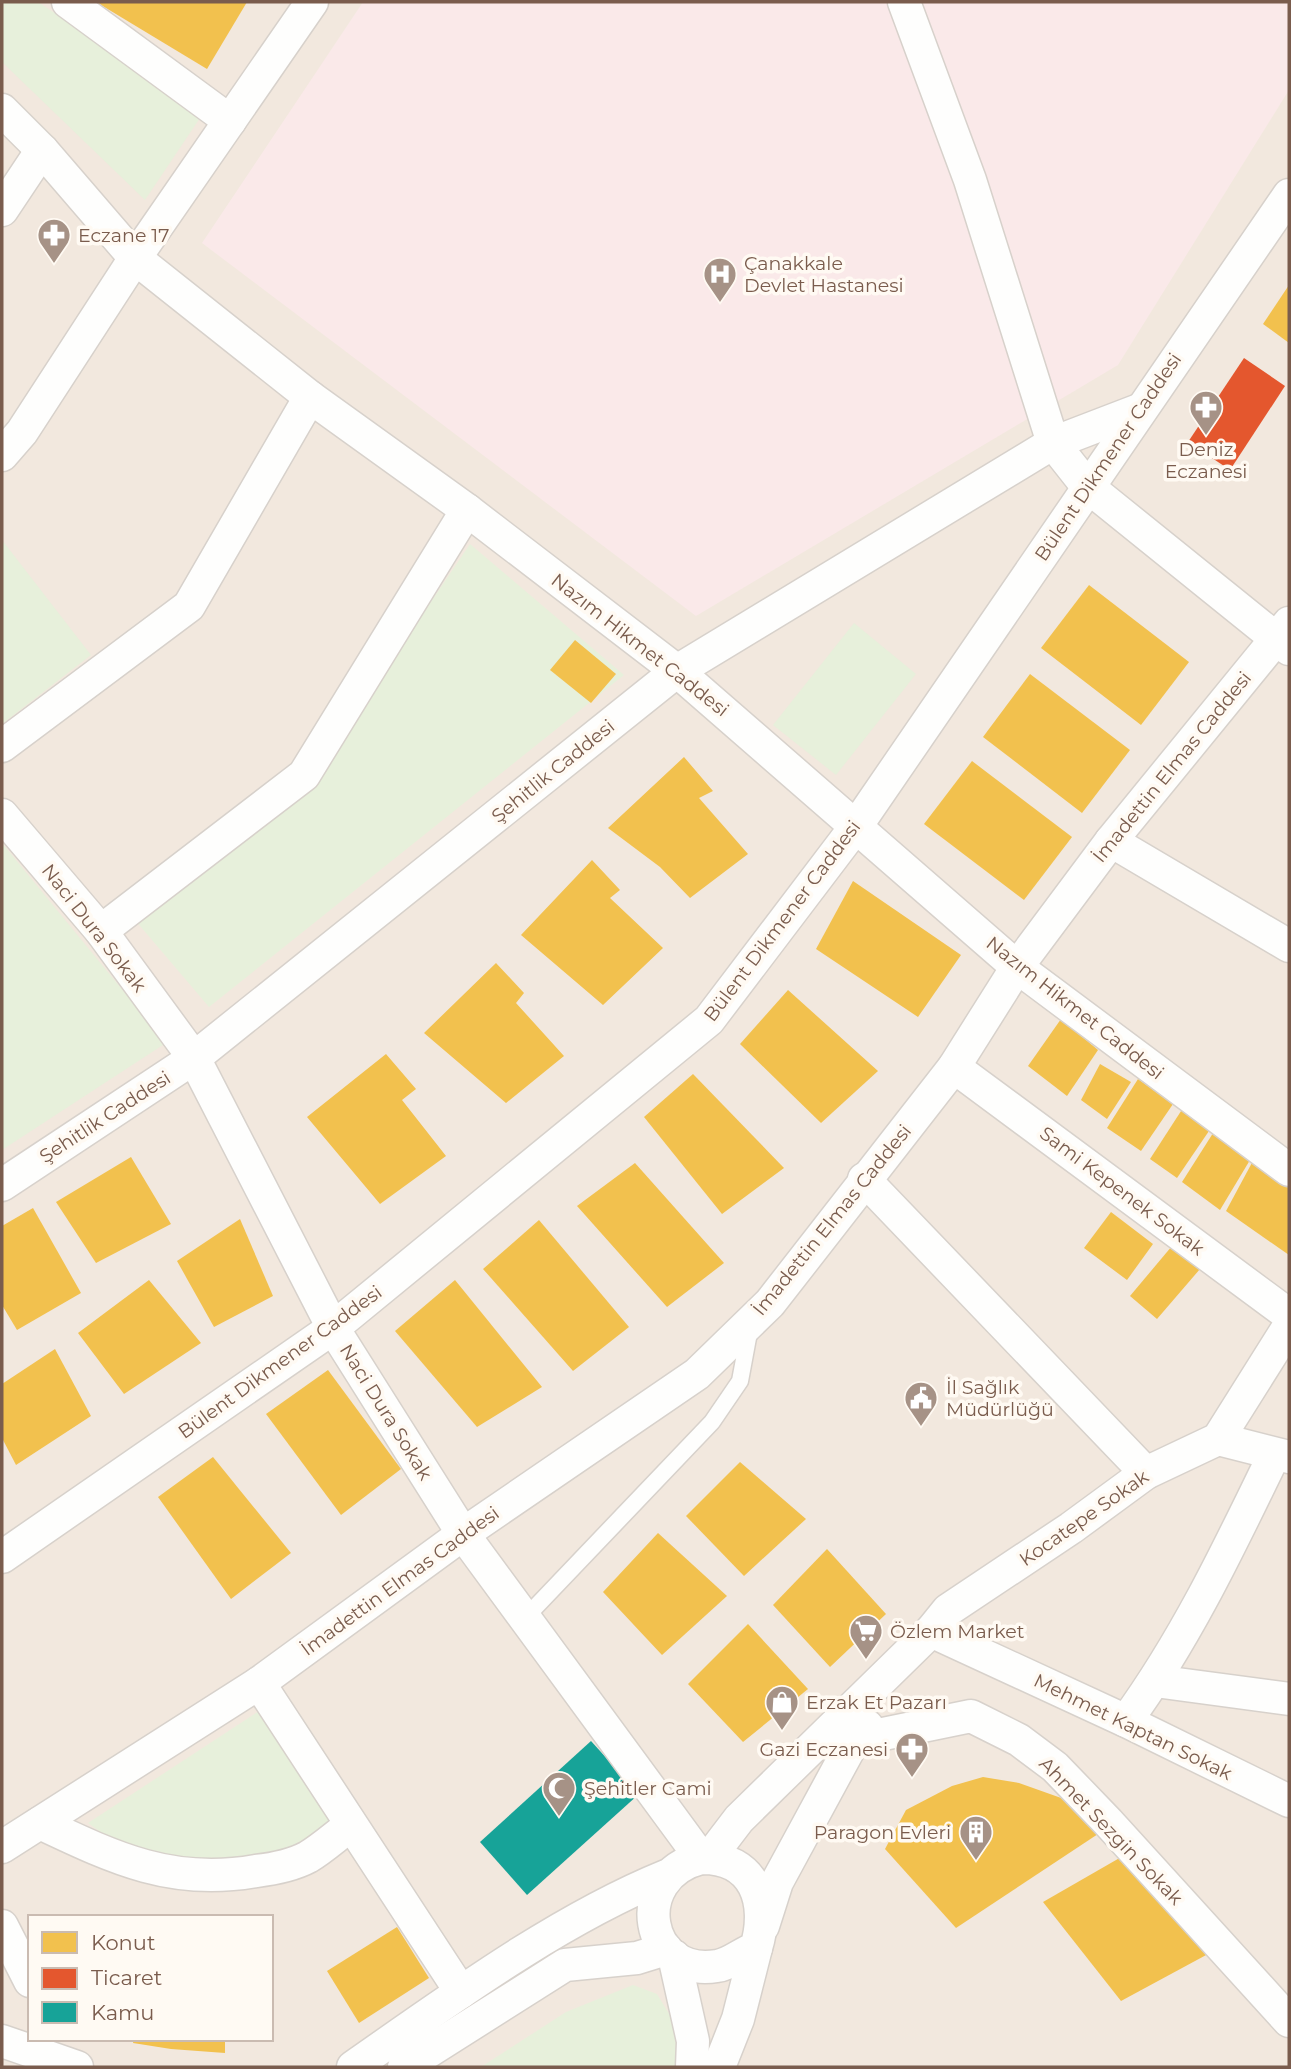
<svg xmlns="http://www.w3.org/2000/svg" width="1291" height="2069" viewBox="0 0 1291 2069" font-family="Montserrat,sans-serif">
  <rect width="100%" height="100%" fill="#f9f5f0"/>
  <path fill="#f2e8de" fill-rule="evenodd" d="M2,2H1289V2067H2ZM30,1917H271V2039H30Z"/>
  <path fill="#fae9e9" d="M363,2H1289V90L1118,365L696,616L202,243Z"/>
  <g fill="#e7f0db">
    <path d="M2,2H38L204,112L145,200L2,62Z"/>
    <path d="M2,540L91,655L2,724Z"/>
    <path d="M470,544L624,675L209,1007L135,920L309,782Z"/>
    <path d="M854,623L916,674L836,775L773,725Z"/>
    <path d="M2,843L166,1043L2,1150Z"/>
    <path d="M259,1711L338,1821L297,1850L180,1868L128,1852L88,1823Z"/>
    <path d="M633,1985L657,1994L695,2056L691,2067H481L566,2012Z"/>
  </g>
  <g fill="#f2c14e">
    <path d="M96,2H247L207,69Z"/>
    <path d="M1289,285V343L1263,324Z"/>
    <path d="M1089,585L1189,662L1141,725L1041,648Z"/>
    <path d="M575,640L616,674L591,703L550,670Z"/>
    <path d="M1030,674L1130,750L1082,813L983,737Z"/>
    <path d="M684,757L713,791L699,798L748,854L690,898L660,867L608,828Z"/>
    <path d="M972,761L1072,837L1024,900L924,824Z"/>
    <path d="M592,860L620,890L610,898L663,948L603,1005L521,935Z"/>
    <path d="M853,881L961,955L918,1017L816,949Z"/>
    <path d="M496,963L524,993L516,1003L564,1056L506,1103L424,1033Z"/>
    <path d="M788,990L878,1071L821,1123L740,1044Z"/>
    <path d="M1061,1019L1098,1050L1067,1096L1028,1066Z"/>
    <path d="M386,1054L416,1089L402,1100L446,1156L380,1204L307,1117Z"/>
    <path d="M1100,1064L1131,1082L1107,1119L1081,1100Z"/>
    <path d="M693,1074L784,1168L722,1214L644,1117Z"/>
    <path d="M1138,1079L1173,1104L1141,1151L1107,1128Z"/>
    <path d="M1183,1108L1211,1128L1177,1178L1150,1159Z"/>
    <path d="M1215,1130L1253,1155L1220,1210L1182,1182Z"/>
    <path d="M131,1157L171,1224L96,1263L56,1202Z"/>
    <path d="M1254,1159L1289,1182V1255L1226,1211Z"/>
    <path d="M635,1163L724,1263L667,1307L577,1206Z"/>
    <path d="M33,1208L81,1293L17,1330L2,1305V1226Z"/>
    <path d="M1111,1212L1153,1244L1127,1280L1084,1248Z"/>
    <path d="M240,1219L273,1296L214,1327L177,1261Z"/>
    <path d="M539,1220L629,1327L573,1371L483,1269Z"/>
    <path d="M1172,1246L1200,1269L1157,1319L1130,1296Z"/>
    <path d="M149,1280L201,1343L124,1394L78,1333Z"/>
    <path d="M455,1280L542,1387L477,1427L395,1331Z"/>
    <path d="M55,1349L91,1416L16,1465L2,1438V1384Z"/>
    <path d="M328,1370L401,1469L341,1515L266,1414Z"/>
    <path d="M213,1457L291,1553L231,1599L158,1497Z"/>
    <path d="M740,1462L806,1519L744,1576L686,1516Z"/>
    <path d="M658,1533L727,1596L662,1655L603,1592Z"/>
    <path d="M827,1549L886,1614L830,1667L773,1605Z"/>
    <path d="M748,1624L808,1689L743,1742L688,1684Z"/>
    <path d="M983,1777L1019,1783L1064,1799L1098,1834L956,1928L885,1849L906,1810L952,1786Z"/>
    <path d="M1123,1856L1208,1954L1121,2001L1043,1902Z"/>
    <path d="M397,1927L429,1978L359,2023L327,1971Z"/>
    <path d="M134,2039H225V2053L171,2049L133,2043Z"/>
  </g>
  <path fill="#e4572e" d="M1244,358L1285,386L1230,470L1188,442Z"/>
  <path fill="#17a398" d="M591,1741L639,1794L527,1895L480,1842Z"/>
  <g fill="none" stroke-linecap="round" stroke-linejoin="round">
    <defs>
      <path id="lane" d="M525,1618L712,1422L740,1381L750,1327"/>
      <g id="street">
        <path d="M68,2L230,121"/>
        <path d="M904,2L970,180L1053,443L1087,486L1289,649"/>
        <path d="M2,110L42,150L135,258L310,397L467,510L677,671L1017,967L1289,1170"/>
        <path d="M2,210L42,150"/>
        <path d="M2,455L22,432L135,258L312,2"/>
        <path d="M2,746L189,606L310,397"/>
        <path d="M2,815L101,931L194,1058L333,1328L463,1534L701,1858"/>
        <path d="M1111,841L1289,946"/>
        <path d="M101,931L304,775L467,510"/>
        <path d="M954,1067L1289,1315"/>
        <path d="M864,1179L1146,1473"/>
        <path d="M2,1185L194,1058L677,671L1053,443L1139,410"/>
        <path d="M1218,1439L1289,1457"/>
        <path d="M2,1557L333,1328L709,1020L857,825L1289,195"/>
        <path d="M931,1631L1126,1721L1289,1801"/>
        <path d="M1155,1681L1289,1699"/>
        <path d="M259,1683L461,1992"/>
        <path d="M1126,1721C1186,1639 1230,1546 1274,1455"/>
        <path d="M854,1740L971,1716L1019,1740L1055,1767L1108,1822L1289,2021"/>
        <path d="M40,1823C114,1858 172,1886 256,1871C273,1869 293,1865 308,1857C323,1848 337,1835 351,1825"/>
        <path d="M2,1847L259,1683L463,1534L697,1374L770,1303L954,1067L1017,967L1111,841L1289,623"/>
        <path d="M710,1857L739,1819L931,1631L948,1610L1071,1528L1146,1473L1218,1439L1289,1326"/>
        <path d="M701,1858C755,1857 770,1903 756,1948C742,1953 731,1964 717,1966C645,1978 627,1877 701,1858Z"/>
        <path d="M2,1926L30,1981"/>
        <path d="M763,1926L777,1882L854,1740L867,1726"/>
        <path d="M674,1956L693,2041L692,2067"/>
        <path d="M2,2041L77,2067"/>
        <path d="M353,2067C449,2000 558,1920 666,1876"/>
        <path d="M404,2067L565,1965L637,1958L666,1949"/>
        <path d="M719,2067L738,2019L756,1948"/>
      </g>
    </defs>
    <use href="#lane" stroke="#d7d1cb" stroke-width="19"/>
    <use href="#street" stroke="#d7d1cb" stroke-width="35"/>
    <use href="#lane" stroke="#fefefd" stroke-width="16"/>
    <use href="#street" stroke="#fefefd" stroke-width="32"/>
  </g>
  <defs>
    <symbol id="pharmacy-pin" viewBox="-11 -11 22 30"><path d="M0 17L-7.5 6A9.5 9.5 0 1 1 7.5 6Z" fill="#a69286" stroke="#fffaf3"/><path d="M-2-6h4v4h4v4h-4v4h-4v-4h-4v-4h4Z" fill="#fff"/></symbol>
    <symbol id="hospital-pin" viewBox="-11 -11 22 30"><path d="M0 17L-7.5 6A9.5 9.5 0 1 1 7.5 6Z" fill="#a69286" stroke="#fffaf3"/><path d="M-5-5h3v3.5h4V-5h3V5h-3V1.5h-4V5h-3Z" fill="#fff"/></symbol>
    <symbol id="civic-pin" viewBox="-11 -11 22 30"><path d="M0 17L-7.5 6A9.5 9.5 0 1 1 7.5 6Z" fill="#a69286" stroke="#fffaf3"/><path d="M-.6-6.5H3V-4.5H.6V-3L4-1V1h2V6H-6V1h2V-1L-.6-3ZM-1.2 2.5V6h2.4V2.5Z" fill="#fff"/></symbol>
    <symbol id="supermarket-pin" viewBox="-11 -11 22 30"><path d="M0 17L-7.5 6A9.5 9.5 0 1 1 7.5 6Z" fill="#a69286" stroke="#fffaf3"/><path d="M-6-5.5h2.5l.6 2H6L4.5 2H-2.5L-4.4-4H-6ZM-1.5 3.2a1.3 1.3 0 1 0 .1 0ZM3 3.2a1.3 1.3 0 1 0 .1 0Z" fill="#fff"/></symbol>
    <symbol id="shop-pin" viewBox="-11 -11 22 30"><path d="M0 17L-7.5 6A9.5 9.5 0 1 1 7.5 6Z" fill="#a69286" stroke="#fffaf3"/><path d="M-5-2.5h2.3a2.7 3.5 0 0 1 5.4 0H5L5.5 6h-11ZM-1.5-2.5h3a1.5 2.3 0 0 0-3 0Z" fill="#fff"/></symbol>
    <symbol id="mosque-pin" viewBox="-11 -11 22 30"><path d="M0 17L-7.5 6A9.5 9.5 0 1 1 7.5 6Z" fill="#a69286" stroke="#fffaf3"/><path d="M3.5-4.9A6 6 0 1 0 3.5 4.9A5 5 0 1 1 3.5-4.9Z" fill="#fff"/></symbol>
    <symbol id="building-pin" viewBox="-11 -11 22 30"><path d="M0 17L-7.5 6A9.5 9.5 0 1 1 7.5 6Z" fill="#a69286" stroke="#fffaf3"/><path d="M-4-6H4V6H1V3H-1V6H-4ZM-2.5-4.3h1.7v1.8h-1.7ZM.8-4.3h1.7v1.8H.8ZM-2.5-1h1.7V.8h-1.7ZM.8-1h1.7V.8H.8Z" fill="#fff"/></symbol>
  </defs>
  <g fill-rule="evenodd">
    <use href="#pharmacy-pin" x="35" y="216" width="38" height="52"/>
    <use href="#hospital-pin" x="701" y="255" width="38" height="52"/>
    <use href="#pharmacy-pin" x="1187" y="388" width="38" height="52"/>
    <use href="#civic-pin" x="902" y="1379" width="38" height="52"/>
    <use href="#supermarket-pin" x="847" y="1612" width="38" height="52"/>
    <use href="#shop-pin" x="763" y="1683" width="38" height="52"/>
    <use href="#pharmacy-pin" x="893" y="1730" width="38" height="52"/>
    <use href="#mosque-pin" x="540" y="1769" width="38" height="52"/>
    <use href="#building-pin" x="957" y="1813" width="38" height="52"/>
  </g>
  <g text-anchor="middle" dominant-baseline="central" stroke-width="7" stroke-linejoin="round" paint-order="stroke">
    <g font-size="19" fill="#7a5c4d" stroke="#fffaf3" text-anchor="start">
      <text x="78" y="235">Eczane 17</text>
      <text x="744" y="263">Çanakkale<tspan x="744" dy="22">Devlet Hastanesi</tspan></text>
      <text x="1206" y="449" text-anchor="middle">Deniz<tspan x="1206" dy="22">Eczanesi</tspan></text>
      <text x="946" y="1387">İl Sağlık<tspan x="946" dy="22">Müdürlüğü</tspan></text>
      <text x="890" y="1631">Özlem Market</text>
      <text x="806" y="1702">Erzak Et Pazarı</text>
      <text x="888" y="1749" text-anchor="end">Gazi Eczanesi</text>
      <text x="584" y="1788">Şehitler Cami</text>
      <text x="951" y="1832" text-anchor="end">Paragon Evleri</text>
    </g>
    <g font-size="19" fill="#7a5c4d" stroke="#fffaf3">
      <text transform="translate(1108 457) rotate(-56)">Bülent Dikmener Caddesi</text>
      <text transform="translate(640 645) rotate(38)">Nazım Hikmet Caddesi</text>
      <text transform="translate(1172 767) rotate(-51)">İmadettin Elmas Caddesi</text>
      <text transform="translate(553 771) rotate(-39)">Şehitlik Caddesi</text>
      <text transform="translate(782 921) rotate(-53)">Bülent Dikmener Caddesi</text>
      <text transform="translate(94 928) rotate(52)">Naci Dura Sokak</text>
      <text transform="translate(1075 1008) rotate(38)">Nazım Hikmet Caddesi</text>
      <text transform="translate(105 1117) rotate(-33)">Şehitlik Caddesi</text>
      <text transform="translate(1122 1191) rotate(37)">Sami Kepenek Sokak</text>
      <text transform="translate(832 1220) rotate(-51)">İmadettin Elmas Caddesi</text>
      <text transform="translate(280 1362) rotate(-36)">Bülent Dikmener Caddesi</text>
      <text transform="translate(386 1412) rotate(58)">Naci Dura Sokak</text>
      <text transform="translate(1084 1518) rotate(-35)">Kocatepe Sokak</text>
      <text transform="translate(400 1581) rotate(-36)">İmadettin Elmas Caddesi</text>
      <text transform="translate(1133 1727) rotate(26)">Mehmet Kaptan Sokak</text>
      <text transform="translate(1111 1831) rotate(46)">Ahmet Sezgin Sokak</text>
    </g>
  </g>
  <rect width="1291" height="2069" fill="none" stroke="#7a5c4d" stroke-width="7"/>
  <rect x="28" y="1915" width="245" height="126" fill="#fffaf3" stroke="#cabbb1" stroke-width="2"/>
  <rect x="42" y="1932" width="35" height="21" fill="#f2c14e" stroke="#cabbb1" stroke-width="2"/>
  <text x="91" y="1950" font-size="21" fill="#7a5c4d">Konut</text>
  <rect x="42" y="1968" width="35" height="21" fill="#e4572e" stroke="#cabbb1" stroke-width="2"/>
  <text x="91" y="1985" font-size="21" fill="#7a5c4d">Ticaret</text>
  <rect x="42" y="2002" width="35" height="21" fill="#17a398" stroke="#cabbb1" stroke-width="2"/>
  <text x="91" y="2020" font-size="21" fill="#7a5c4d">Kamu</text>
</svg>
